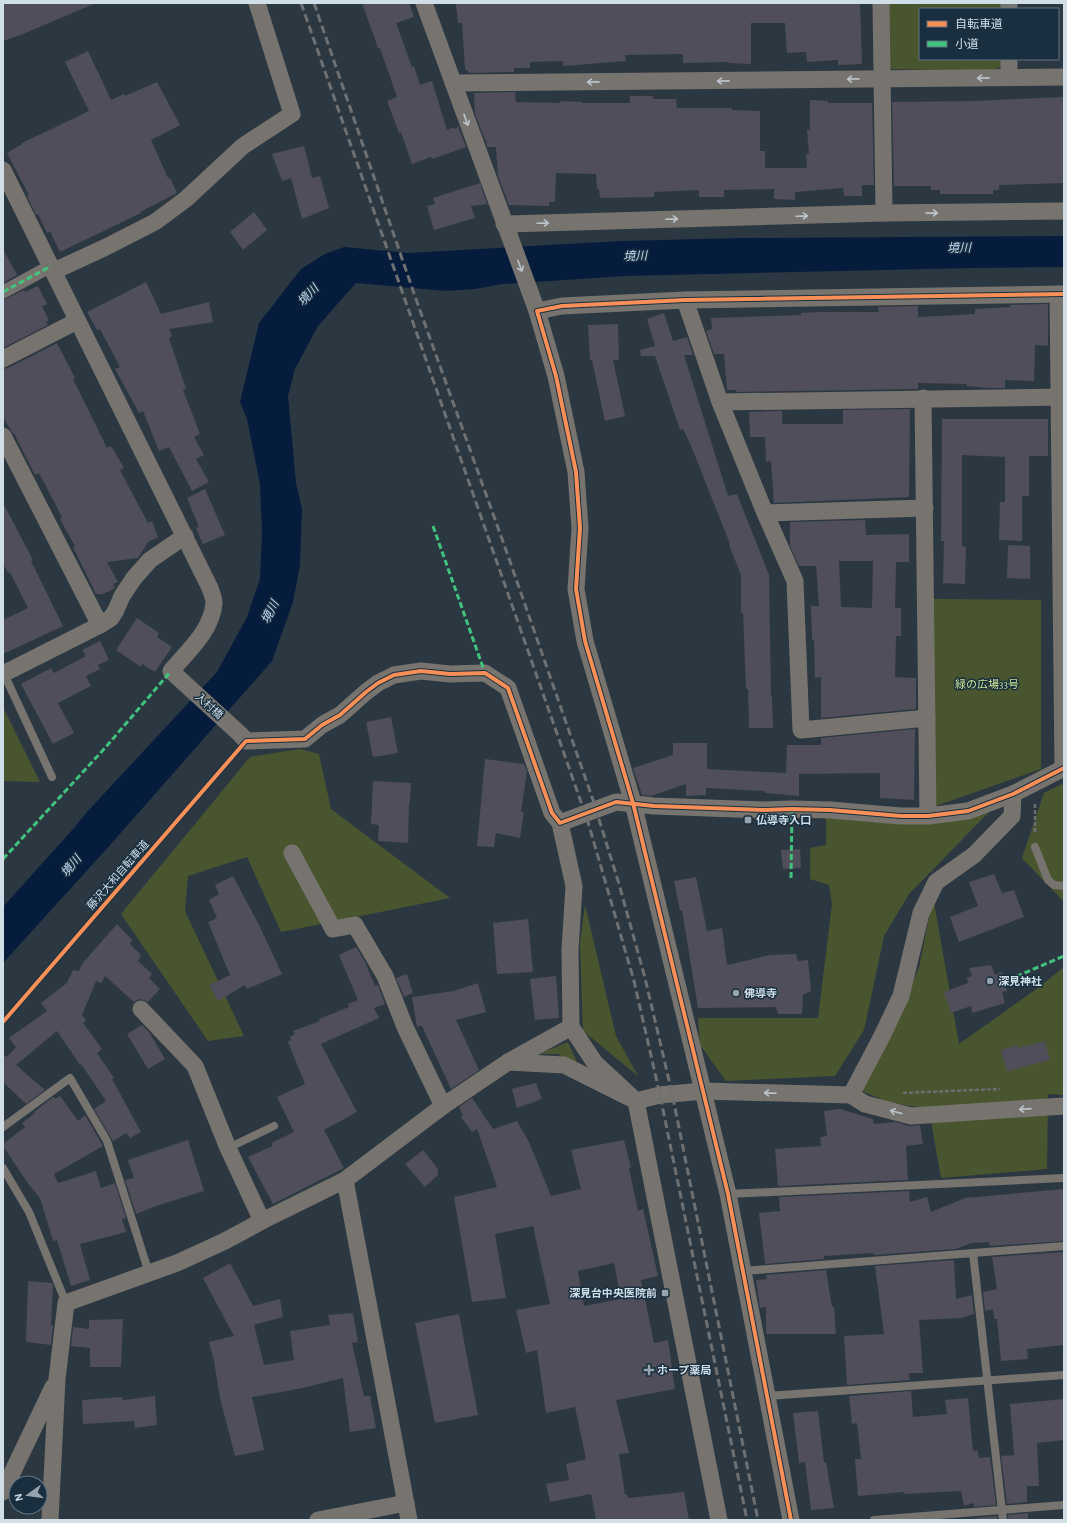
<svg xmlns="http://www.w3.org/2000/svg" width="1067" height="1523" viewBox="0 0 1067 1523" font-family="'Alegreya Sans','Noto Sans JP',sans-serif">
  <rect width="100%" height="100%" fill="#2c3841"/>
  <g fill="#49552f">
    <path d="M887,3H1002V9H920V59H1002L1003,66L990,71L887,69Z"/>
    <path d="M932,599L1041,600V769L933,807Z"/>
    <path d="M3,707L40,782L3,781Z"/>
    <path d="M300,749L319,754L331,809L450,898L281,932L247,857L188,876L185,911L244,1036L208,1041L121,914L250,757Z"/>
    <path d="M1064,783V902L1022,858L1044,793Z"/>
    <path d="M992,809L909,894L884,936L864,1030L835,1076L726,1081L700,1045L698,1018H818L832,904L829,885L810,879V848L826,845V817Z"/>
    <path d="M933,897L959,1044L1035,990L1064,967V1095L1048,1094L1047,1169L941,1178L929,1109L888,1102L862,1091L919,968Z"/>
    <path d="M585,905L616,1036L638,1076L583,1031L580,943Z"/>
    <path d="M568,1042L581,1071L558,1054H539Z"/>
  </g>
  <path fill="#061c3c" d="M1064,236V267L972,268L625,276L503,284L475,289L446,291L356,283L318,326L295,369L288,396L296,483L302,509L300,565L293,602L272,661L111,844L3,963V907L74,828L87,812L217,672L247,617L260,579L262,533L260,484L247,419L240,402L259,323L301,269L325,254L344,247L408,253L621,241L743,238Z"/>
  <g fill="#4f4e5a" fill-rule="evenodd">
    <path d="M3,3H96L23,34L3,41Z"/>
    <path d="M362,3H409L414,17L396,23L412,67L414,66L420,85L432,81L447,130L454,127V129L457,128V126H458L466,147L432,159L431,157L412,164L401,132L399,133L387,101L397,97L380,48H378Z"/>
    <path d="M473,3H860L862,64L838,65V60L807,62L806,52L787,53L785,23H751V64L728,63L729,62L683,63V54L625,55L626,61L563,66V61L530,62V68H514V72L470,73L465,69L462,23H458L456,4Z"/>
    <path d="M88,51L111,100L124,94L125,96L157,82L180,125L151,140L168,178H170L177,193L140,212L141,213L60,252L50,231L47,233L38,214L36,215L27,196L29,195L7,153L22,144V143L89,111L65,62Z"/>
    <path d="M515,92L516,102L560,103V101L582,102V103H630V96H653V99H676L677,108H732V110L760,111V151H765V168H807L806,154H809L807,130H810V100L828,101V103H872L874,185H862V196H844L843,188L795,192V200L774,199V189L724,190V197H699V190L654,192V197L600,198L599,189H597L596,174L556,173L555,202H549V206L509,205L498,176L496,147H487L486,140H485L475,114L474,93Z"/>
    <path d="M1064,97V183L999,185V190H993V194H940V190H931V186H894L892,102L973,101Z"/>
    <path d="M304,146L312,178L320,176L329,208L302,219L291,178L282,181L272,154Z"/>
    <path d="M480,183L487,204L471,206L475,218L434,230L427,206L435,204L433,198Z"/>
    <path d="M254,212L267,230L243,250L230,232Z"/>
    <path d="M3,249L17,275L3,283Z"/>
    <path d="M146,282L161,314L209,302L213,322L169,329L172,336L169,338L186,389L183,390L200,434L194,437L204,455L196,459L209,482L192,491L169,447L159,451L143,411L139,413L115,369L120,367L100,329L97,330L87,312Z"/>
    <path d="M38,286L47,304L42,306L49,320L46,322L48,325L3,348V300L24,290L25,292Z"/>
    <path d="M1048,304V346L1035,345L1034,381L1005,380V388H988L967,386V384L918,383V389L737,392L736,390H727L724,354H714L706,331L712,329L711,318L801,315V313L817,312H879L878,307L918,306V317L975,314V309L1010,307V305Z"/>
    <path d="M664,313L673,341L687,337L693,355H684L728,496L737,494L769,575L771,696H772L773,728H749L748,689H746L743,613H741V575L729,545L730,544L692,448L683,429L680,430L655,356H641L640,350L655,346L647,319Z"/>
    <path d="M618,324L619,360H613L625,416L605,421L592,360H590L588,325Z"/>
    <path d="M57,343L75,378L73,379L107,448L110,446L113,449L124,468L120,470L148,523L152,521L158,537L148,542L138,558L107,562L118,582L113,584L115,588L103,594H96L73,547L75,546L60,519L62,517L39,473L35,475L14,433L13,434L10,429L3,417V369L8,368Z"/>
    <path d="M910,409L909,497L774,503L771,461L766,462L765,437H750L749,412L782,411V424H843V410Z"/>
    <path d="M942,419H1048V456H1029V496H1022V541L999,540L1000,502H1005V457L962,455V546L966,547L965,584L943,583L944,541H941Z"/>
    <path d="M205,489L225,535L203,544L196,528L199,527L187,498Z"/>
    <path d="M3,503L33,560L31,561L63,626L3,654V620L28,608L10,572L8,573L3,563Z"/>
    <path d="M865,520L866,535L909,534V562H896L895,608H901V636H896L895,677L916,678V709L821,718V677L815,678L814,640H812L811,606H819L816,566H799L790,546V522ZM839,561H873L872,608L841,607Z"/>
    <path d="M1008,545L1030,546V579L1007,578Z"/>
    <path d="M137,618L159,633L157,637L172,647L155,672L142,664L141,667L116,650Z"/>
    <path d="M100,641L109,660L98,665L100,669L86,676L91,686L58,703L74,733L53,744L21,684L51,668L54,673L86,656L82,650Z"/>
    <path d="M391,717L398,753L373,757L366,722Z"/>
    <path d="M915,729L914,800L880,798V773L799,774V796L765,793V791L706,788V795L686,796V784L651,796L642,795L633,768L673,755V743H707V769L786,773L787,745H821V738Z"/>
    <path d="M485,759L524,764L527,771L521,812H524L520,838L496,833L494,847L477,846Z"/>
    <path d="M373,781L411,783L410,803H409L408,843L378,841L379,825L371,824Z"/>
    <path d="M800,849L801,868L783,869L781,850Z"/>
    <path d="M994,874L1002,893L1014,890L1024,917L959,942L950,917L978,906L969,882Z"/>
    <path d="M233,876L258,923L282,974L247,989L245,985L218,1001L209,985L230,975L208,922L217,918L209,900L219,894L215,885Z"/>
    <path d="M696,877L707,931L722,928L727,965L770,955L796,954L798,961L808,960L811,991L803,995L802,1014H778L776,1007L698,1008L682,910L680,911L674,881Z"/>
    <path d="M528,919L533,972L497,974L493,923Z"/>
    <path d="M117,924L132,940L130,944L141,955L138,961L152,974L149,978L160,989L148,1002L144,1000L139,999L134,1002L105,976L101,983L96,981L82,1015L86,1020L83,1023L102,1049L97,1053L114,1078L112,1079L141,1132L130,1138L126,1133L113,1141L94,1109L106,1101L81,1064L80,1065L57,1031L16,1065L45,1090L26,1104L3,1082V1054L7,1057L16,1047L9,1038L47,1011L41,1003L67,983L73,970L79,971L82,964Z"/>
    <path d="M356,947L365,962L375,986L378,985L385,1004L374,1008L379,1018L321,1044L357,1112L324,1130L344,1168L273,1204L248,1157L273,1146L271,1143L294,1132L277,1097L305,1084L288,1042L291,1040L290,1037L295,1034L293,1031L320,1021L319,1019L349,1007L348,1004L358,1000L339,955Z"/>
    <path d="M991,965L995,975L1002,972L1007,991L1002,992L1005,1003L972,1013L971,1006L951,1013L944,992L968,983L967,978L972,976L969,968Z"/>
    <path d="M407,974L413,993L404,997L396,978Z"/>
    <path d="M556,976L559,1018L535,1020L530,979Z"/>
    <path d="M478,983L486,1012L456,1020L479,1070L451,1089L422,1026L417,1027L412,997L454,991Z"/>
    <path d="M142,1025L149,1032L165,1059L148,1069L127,1034Z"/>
    <path d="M1045,1041L1050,1060L1007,1071L1001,1050L1017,1045L1018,1048Z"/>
    <path d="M536,1083L542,1099L517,1108L512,1089Z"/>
    <path d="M60,1096L78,1121L85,1115L103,1146L54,1174L58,1183L96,1171L101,1188L115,1183L126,1218L122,1219L126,1232L80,1244L90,1280L71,1286L57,1240L53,1241L40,1198L27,1182L3,1146V1144L25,1127L22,1123L35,1113L34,1112L53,1097L55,1099Z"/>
    <path d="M472,1098L493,1129L517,1121L529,1142L551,1196L581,1189L571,1150L624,1140L631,1167L629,1168L638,1211L643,1209L658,1276L641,1280L654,1343L668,1340L675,1389L616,1400L629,1453L619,1454L625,1495L627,1494L628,1498L684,1492L689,1520H596L591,1494L550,1502L546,1484L569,1480L566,1464L586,1459L575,1407L546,1413L537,1350L526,1353L516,1310L550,1304L533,1226L495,1234L506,1298L472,1302L454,1197L497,1187L477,1129L472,1132L461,1117L463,1115L459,1107ZM614,1263L621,1299L584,1306L578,1271Z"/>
    <path d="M840,1109L873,1119L874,1124L896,1122L909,1126L920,1125L923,1144L906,1146L908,1180L778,1186L775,1149L821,1146L820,1137L827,1136L824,1111Z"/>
    <path d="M188,1140L204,1191L156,1206L136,1214L125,1180L134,1178L128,1160Z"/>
    <path d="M423,1150L438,1169V1175L425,1187L405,1164Z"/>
    <path d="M1064,1189V1241L990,1246L989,1242L971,1243L956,1249L874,1255L873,1253L824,1256V1259L765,1264L759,1213L780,1211L779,1197L909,1191L910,1202L927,1197L931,1212L965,1198Z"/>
    <path d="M1064,1252V1345L1027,1349L1028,1359L1001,1361L997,1319H994L993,1309L985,1311L983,1292L997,1289L992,1257Z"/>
    <path d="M954,1260L956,1299L972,1295L974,1314L961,1318L919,1320L923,1373H909L910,1380L847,1385L844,1336L884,1334L875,1266Z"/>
    <path d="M230,1263L253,1306L280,1299L283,1317L254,1325L264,1365L294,1360L290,1331L330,1325L328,1315L353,1313L358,1342L352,1343L364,1396H370L376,1428L350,1432L343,1378L298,1389L252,1397L264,1450L235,1456L220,1398L214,1361L209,1342L234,1336L203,1278Z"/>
    <path d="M826,1270L832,1307H834L836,1334H766V1307L760,1308L756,1280L767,1279L766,1275Z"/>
    <path d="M28,1281L52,1283L53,1285L51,1325H53L51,1345L26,1342Z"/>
    <path d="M459,1314L478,1415L435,1423L415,1323Z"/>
    <path d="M123,1319L121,1367H90V1348L71,1346L73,1327L89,1329V1320Z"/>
    <path d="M911,1391L913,1417L947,1414L945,1400L968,1398L973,1451L977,1450L979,1458L990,1457L996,1505L974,1507V1503L964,1506L961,1491L904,1494V1492L858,1496L855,1459H861L857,1423L852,1424L849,1396Z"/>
    <path d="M155,1396L157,1425L135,1428L134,1421L83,1424L82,1400L122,1397L123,1400Z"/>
    <path d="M1064,1399V1440L1037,1443L1039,1486H1027V1502L1007,1504L1001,1456L1014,1455L1010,1404Z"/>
    <path d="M818,1411L824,1463L826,1462L834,1508L811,1510L805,1462L799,1463L793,1413Z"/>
    <path d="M1028,1513V1520H1008V1515Z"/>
    <path d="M997,1516V1520H975V1518Z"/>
  </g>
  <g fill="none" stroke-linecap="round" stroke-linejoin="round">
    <g stroke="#6b6e6f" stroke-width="2.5" stroke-dasharray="4 2" stroke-linecap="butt">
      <path d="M1035,804V833"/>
      <path d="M903,1093L1000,1089"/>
    </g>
    <g stroke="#777470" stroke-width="8">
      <path d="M4,674L52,777"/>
      <path d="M1035,847L1048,880L1054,885L1064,886"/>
      <path d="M3,1127L70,1078L107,1141L149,1273"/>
      <path d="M228,1148L274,1126"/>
      <path d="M3,1168L29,1212L66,1303"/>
      <path d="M728,1194L1064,1178"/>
      <path d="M973,1253L1003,1520"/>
      <path d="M743,1271L1064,1246"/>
      <path d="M767,1396L1064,1375"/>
      <path d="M874,1520L1064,1505"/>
    </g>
    <path stroke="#777470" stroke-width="13" d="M3,292L51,266"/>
    <g stroke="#777470" stroke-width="17">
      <path d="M424,3L537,311L556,376L576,472L580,528L576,589L585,641L633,803L728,1194L791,1520"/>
      <path d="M881,3L884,213"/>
      <path d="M1009,3V9"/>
      <path d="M1009,77V59"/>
      <path d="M453,83L1064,77"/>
      <path d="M3,170L210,588C211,592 214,598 214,603C212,630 188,651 171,671L241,735L246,741L305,739L322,725L340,715L366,692L378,683L394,675L421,671L450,674L485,673L508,688L552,813L560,823L574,886L570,950L571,1027L595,1063L636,1101L719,1520"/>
      <path d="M504,224L884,213L1064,211"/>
      <path d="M54,271L104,248L155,222L186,199L243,146L292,114L257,3"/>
      <path d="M1058,294L1063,768"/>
      <path d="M685,300L720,402L765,513L795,581L801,730L927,718"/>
      <path d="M537,311L562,306L685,300L1064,294"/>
      <path d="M3,359L77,321"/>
      <path d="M923,398L928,816"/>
      <path d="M720,402L1064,397"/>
      <path d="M3,436L100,625"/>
      <path d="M765,513L925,508"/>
      <path d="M3,674L100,625L111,618L116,610L122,596L134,578L150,560L185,536"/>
      <path d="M560,823L616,802L654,806L764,810L792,809L830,810L901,816H928L968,811L1013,794L1064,768"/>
      <path d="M292,853L333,929L355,925L385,976L405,1027L443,1106"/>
      <path d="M141,1009L195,1066L228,1148L262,1221"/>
      <path d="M508,1062L564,1065L636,1101L660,1095L703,1091L851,1095L865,1104L911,1116L1064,1106"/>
      <path d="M851,1095L882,1036L901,996L921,913L936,882L974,855L1012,816L1013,794"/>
      <path d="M345,1180L409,1520"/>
      <path d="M3,1492L53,1387"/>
      <path d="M50,1520L57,1379L66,1303L177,1263L225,1241L262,1221L345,1180L443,1106L508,1062L571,1027"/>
      <path d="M318,1520L406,1503"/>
    </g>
    <g stroke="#6e7071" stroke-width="3" stroke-dasharray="8 4" stroke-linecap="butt">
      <path d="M301,3L588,822L634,981L660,1095L747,1520"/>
      <path d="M314,3L417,302L506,550L593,800L619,884L645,978L672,1093L758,1520"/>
    </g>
    <g stroke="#40c37c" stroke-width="3" stroke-dasharray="6 3" stroke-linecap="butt">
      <path d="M3,292L51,266"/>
      <path d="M433,526L485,673"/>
      <path d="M3,859L105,748L171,671"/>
      <path d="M791,878L792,809"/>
      <path d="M1008,980L1064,956"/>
    </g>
    <defs>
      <g id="cycleway">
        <path d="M3,1022L246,741L305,739L322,725L340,715L366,692L378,683L394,675L421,671L450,674L485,673L508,688L552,813L560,823L616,802L654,806L764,810L792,809L830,810L901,816H928L968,811L1013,794L1064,768"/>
        <path d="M791,1520L728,1194L633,803L585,641L576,589L580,528L576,472L556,376L537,311L562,306L685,300L1064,294"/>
      </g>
    </defs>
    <use href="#cycleway" stroke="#192f3f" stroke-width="6"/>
    <use href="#cycleway" stroke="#f78f57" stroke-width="4"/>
  </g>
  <defs><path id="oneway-shaft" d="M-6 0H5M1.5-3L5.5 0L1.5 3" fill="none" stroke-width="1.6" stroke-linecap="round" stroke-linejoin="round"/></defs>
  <g stroke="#bac4ca">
    <use href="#oneway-shaft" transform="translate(983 78) rotate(179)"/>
    <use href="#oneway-shaft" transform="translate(853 79) rotate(179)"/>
    <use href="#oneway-shaft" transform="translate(723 81) rotate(179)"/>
    <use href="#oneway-shaft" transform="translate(593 82) rotate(179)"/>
    <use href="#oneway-shaft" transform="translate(466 120) rotate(70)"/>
    <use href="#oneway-shaft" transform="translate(932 213) rotate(-1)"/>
    <use href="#oneway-shaft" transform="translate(802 216) rotate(-2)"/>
    <use href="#oneway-shaft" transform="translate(672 219) rotate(-2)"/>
    <use href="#oneway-shaft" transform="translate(543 223) rotate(-2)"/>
    <use href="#oneway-shaft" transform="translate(520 266) rotate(69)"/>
    <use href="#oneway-shaft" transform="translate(770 1093) rotate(-178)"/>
    <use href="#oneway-shaft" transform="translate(1025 1109) rotate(176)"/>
    <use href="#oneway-shaft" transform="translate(896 1112) rotate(-165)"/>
  </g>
  <g fill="#97a4ae" stroke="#192f3f" stroke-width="1.5">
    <rect x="744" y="816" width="8" height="8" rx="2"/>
    <circle cx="990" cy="981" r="4"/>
    <circle cx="736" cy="993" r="4"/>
    <rect x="661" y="1289" width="8" height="8" rx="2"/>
    <path d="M647 1364h4v4h4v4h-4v4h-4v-4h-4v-4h4z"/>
  </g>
  <g text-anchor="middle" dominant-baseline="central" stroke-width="3" stroke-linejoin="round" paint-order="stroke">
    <g font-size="11" fill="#c9e193" stroke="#192f3f">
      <text x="987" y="684">緑の広場33号</text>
    </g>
    <g font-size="11" fill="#d0dee8" stroke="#192f3f">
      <text transform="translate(209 706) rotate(42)">入村橋</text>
      <text transform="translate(118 875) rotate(-49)">藤沢大和自転車道</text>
    </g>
    <g font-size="11" font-weight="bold" fill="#d0dee8" stroke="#192f3f" text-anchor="start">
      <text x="756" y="820">仏導寺入口</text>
      <text x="998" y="981">深見神社</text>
      <text x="744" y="993">佛導寺</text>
      <text x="657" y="1293" text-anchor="end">深見台中央医院前</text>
      <text x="657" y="1370">ホープ薬局</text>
    </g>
    <g font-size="12" font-style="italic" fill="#c9dbf6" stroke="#192f3f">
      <text transform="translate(959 248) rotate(-1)">境川</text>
      <text transform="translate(635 256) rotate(-2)">境川</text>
      <text transform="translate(308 295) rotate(-47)">境川</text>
      <text transform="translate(270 612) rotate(-63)">境川</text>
      <text transform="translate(71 866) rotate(-50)">境川</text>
    </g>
  </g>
  <rect width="1067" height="1523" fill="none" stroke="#d0dee8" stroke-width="8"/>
  <rect x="919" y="8" width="140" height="52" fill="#192f3f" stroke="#627583"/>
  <rect x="927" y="21" width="20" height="6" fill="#f78f57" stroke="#627583"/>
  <text x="955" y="28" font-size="12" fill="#d0dee8">自転車道</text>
  <rect x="927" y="41" width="20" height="6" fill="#40c37c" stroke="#627583"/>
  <text x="955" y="48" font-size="12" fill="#d0dee8">小道</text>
  <g transform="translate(28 1495) rotate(256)"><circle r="19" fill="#192f3f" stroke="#627583"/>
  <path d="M0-3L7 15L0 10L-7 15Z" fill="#97a4ae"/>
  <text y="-6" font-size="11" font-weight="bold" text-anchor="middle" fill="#d0dee8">N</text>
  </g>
</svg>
